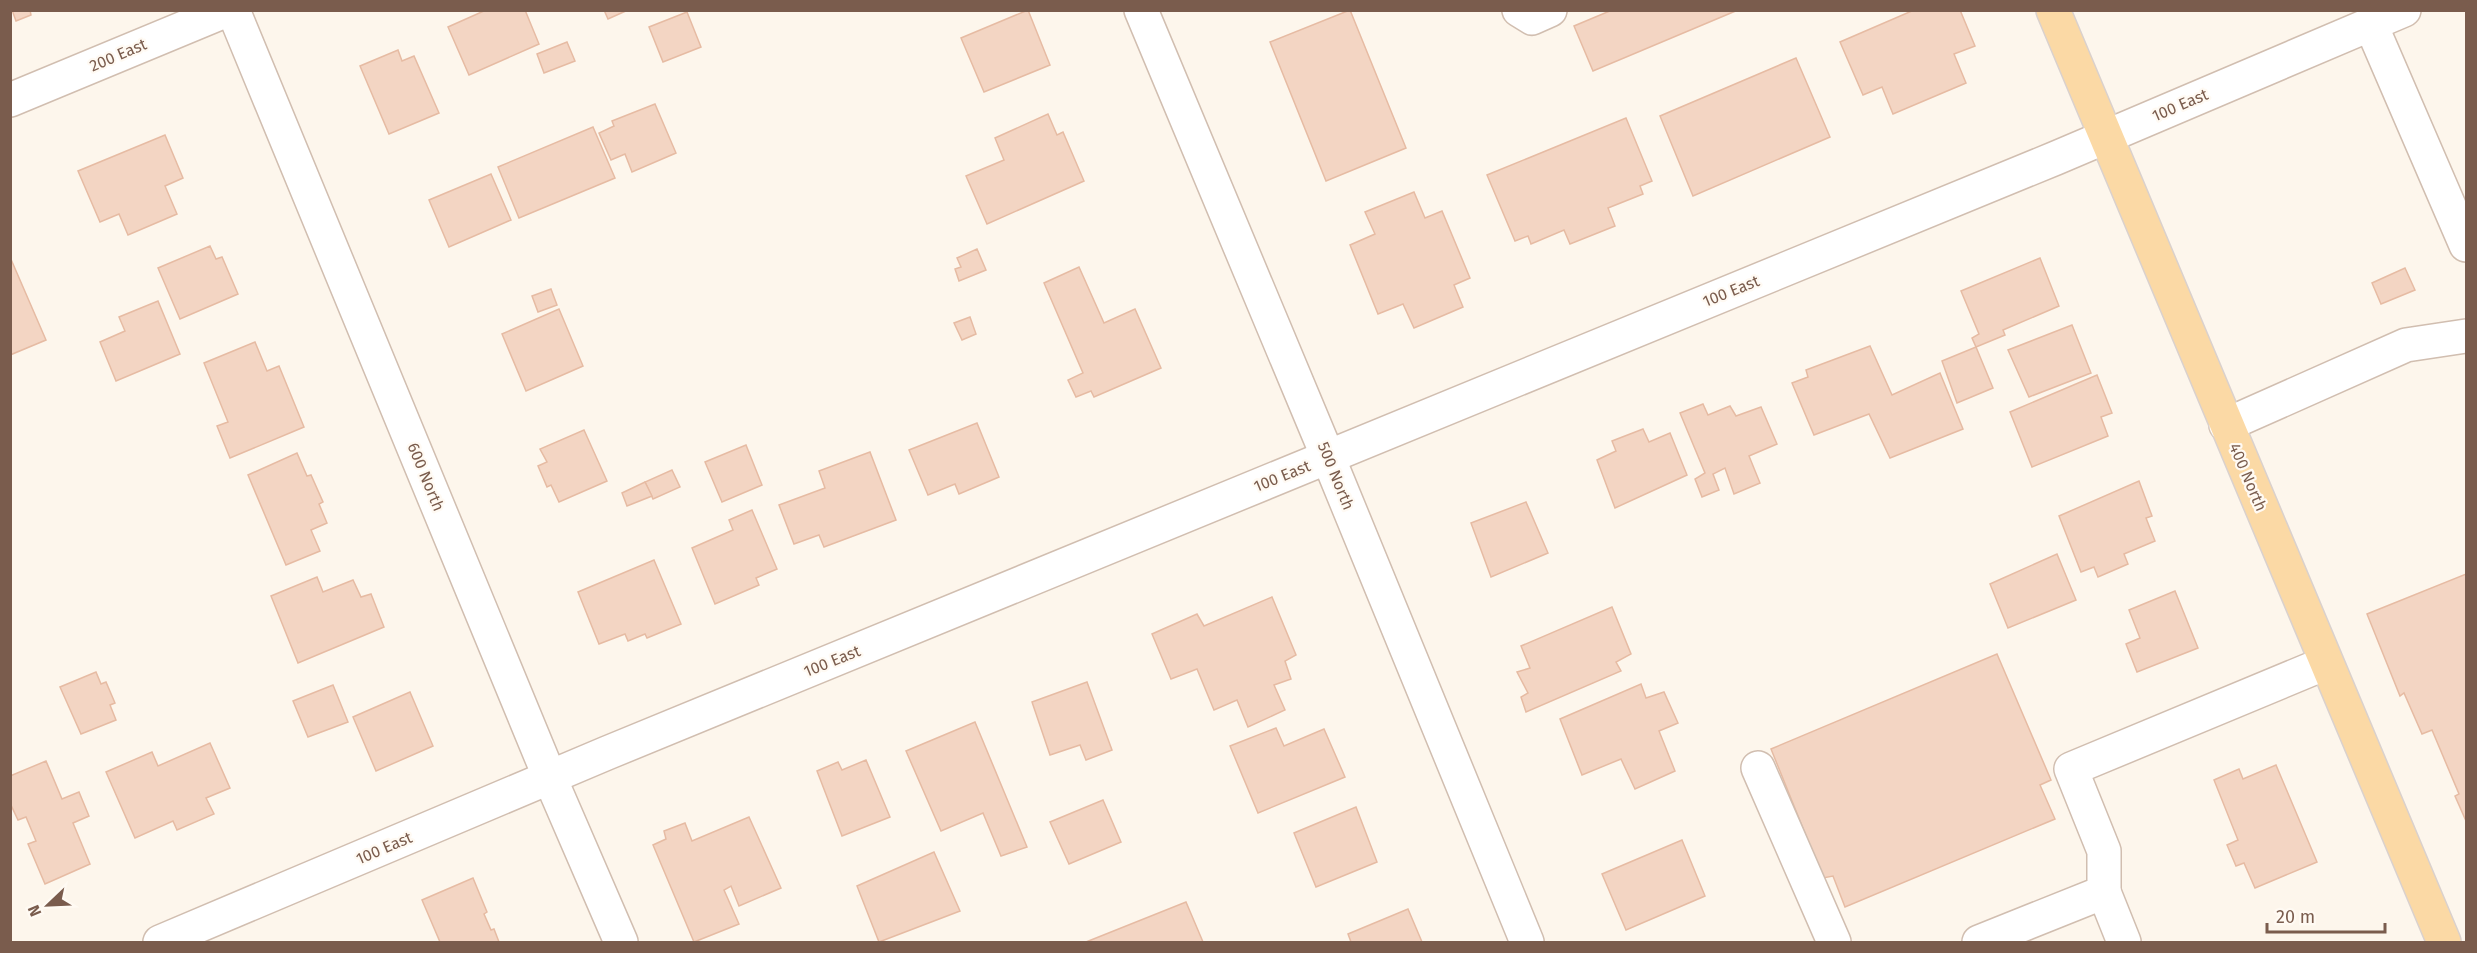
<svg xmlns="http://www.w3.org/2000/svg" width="2477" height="953" viewBox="0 0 2477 953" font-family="'Fira Sans',sans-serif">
  <rect width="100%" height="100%" fill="#fdf6ec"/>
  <g fill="#f3d5c3" stroke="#e6bba3" stroke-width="1.5">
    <path d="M12,10H30L31,15L16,21Z"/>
    <path d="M525,10L539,44L469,75L448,27L486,10Z"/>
    <path d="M604,10H628L608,19Z"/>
    <path d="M1028,10L1050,65L984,92L961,38Z"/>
    <path d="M1350,10L1406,148L1326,181L1270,42Z"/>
    <path d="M1612,10H1738L1593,71L1574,26Z"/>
    <path d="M1914,10H1960L1975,46L1954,54L1966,83L1893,114L1882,87L1863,95L1840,42Z"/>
    <path d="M687,12L701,47L663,62L649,27Z"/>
    <path d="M567,42L575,61L544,73L537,54Z"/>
    <path d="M398,50L402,61L414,56L439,113L389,134L360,66Z"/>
    <path d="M1796,58L1830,137L1693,196L1660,116Z"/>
    <path d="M655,104L676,153L632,172L625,154L611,160L599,133L614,126L612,121Z"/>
    <path d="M1048,114L1057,135L1063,132L1084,181L987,224L966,176L1004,160L995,138Z"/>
    <path d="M1626,118L1652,181L1640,186L1643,194L1608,208L1615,226L1570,244L1564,230L1531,244L1528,236L1515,241L1487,175Z"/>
    <path d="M593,127L615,178L519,218L498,167Z"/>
    <path d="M165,135L183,178L165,186L177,214L128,235L119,214L100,222L78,171Z"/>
    <path d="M491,174L511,220L449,247L429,200Z"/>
    <path d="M1414,192L1425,218L1442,211L1470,278L1454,285L1463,307L1414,328L1403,304L1378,314L1350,245L1375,234L1365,212Z"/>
    <path d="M210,246L216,259L222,257L238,294L180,319L158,268Z"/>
    <path d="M977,249L986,270L959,281L955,269L961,267L957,258Z"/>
    <path d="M10,257L46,340L10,355Z"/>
    <path d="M2040,258L2059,306L2003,330L2005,335L1976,347L1972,338L1979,334L1961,291Z"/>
    <path d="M1079,267L1104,323L1135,309L1161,368L1094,397L1091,391L1076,397L1068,380L1083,373L1044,283Z"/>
    <path d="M2405,268L2415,290L2381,304L2372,283Z"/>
    <path d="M551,289L557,305L538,312L532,296Z"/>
    <path d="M158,301L180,354L116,381L100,342L125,331L119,317Z"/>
    <path d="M559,309L583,366L526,391L502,334Z"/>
    <path d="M970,317L976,334L962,340L954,323Z"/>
    <path d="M2072,325L2091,373L2029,397L2008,350Z"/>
    <path d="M255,342L267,371L279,366L304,427L230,458L217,426L228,422L204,363Z"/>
    <path d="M1870,346L1892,395L1940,373L1963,429L1890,458L1869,414L1814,435L1792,383L1808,377L1806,370Z"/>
    <path d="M1976,347L1993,388L1957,403L1942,361Z"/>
    <path d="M2097,375L2112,413L2101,417L2108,436L2032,467L2010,412Z"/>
    <path d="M1703,404L1708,415L1730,406L1736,416L1761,407L1777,444L1749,456L1760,483L1734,494L1725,468L1713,474L1719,490L1702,497L1695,479L1705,473L1680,413Z"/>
    <path d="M977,423L999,477L959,494L955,484L928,495L909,450Z"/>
    <path d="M1643,429L1649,442L1670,433L1687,475L1615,508L1597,460L1616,451L1612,441Z"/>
    <path d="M584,430L607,481L559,502L551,485L547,487L538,466L547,462L540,449Z"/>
    <path d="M746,445L762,485L722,502L705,462Z"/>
    <path d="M870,452L896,520L824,547L819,535L794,544L779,505L825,488L819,471Z"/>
    <path d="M297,453L307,476L311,475L323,502L319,504L327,523L311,530L320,551L286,565L248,475Z"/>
    <path d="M672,470L680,487L653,499L645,482Z"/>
    <path d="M2139,481L2152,516L2146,518L2155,541L2124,554L2128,564L2098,577L2094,567L2081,572L2059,516Z"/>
    <path d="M645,482L652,496L627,506L622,493Z"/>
    <path d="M1526,502L1548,553L1491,577L1471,523Z"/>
    <path d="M752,510L777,569L756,578L759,585L715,604L692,548L733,530L729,520Z"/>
    <path d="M2057,554L2076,600L2008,628L1990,584Z"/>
    <path d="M654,560L681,624L647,638L645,634L628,641L625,634L599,644L578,592Z"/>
    <path d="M2466,574V821L2455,796L2459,794L2432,730L2422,734L2404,693L2400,696L2367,614Z"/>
    <path d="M317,577L323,592L353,580L361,597L371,594L384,627L298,663L271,596Z"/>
    <path d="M2175,591L2198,648L2137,672L2126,644L2140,638L2129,610Z"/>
    <path d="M1272,597L1296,655L1285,661L1291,679L1274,685L1285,710L1248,727L1237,700L1214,710L1197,669L1171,679L1152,634L1197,614L1204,626Z"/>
    <path d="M1612,607L1631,654L1616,662L1621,671L1526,712L1521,697L1528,693L1517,672L1530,668L1521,646Z"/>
    <path d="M1997,654L2051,780L2040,785L2055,819L1845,907L1833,876L1823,878L1771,749Z"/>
    <path d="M96,672L101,684L106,682L115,703L110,705L116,720L81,734L60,687Z"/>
    <path d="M1087,682L1112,750L1086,760L1080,745L1050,755L1032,702Z"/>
    <path d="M1641,684L1646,698L1664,692L1678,723L1659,731L1675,771L1635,789L1621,759L1582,775L1560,719Z"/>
    <path d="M333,685L348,722L308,737L293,701Z"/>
    <path d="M410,692L433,746L376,771L353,717Z"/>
    <path d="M975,722L1027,847L1001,856L983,813L941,831L906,751Z"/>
    <path d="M1276,728L1284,746L1324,729L1345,777L1258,813L1230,746Z"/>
    <path d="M210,743L230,788L206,798L214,814L177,830L173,821L135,838L106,772L152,752L158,766Z"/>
    <path d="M866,760L890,817L842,836L817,771L838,762L842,770Z"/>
    <path d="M46,761L62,799L79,792L89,816L73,823L90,864L45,884L28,844L36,841L26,817L18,820L10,803V776Z"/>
    <path d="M2276,765L2317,862L2255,888L2244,863L2236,866L2227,845L2238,840L2214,780L2239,769L2243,779Z"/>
    <path d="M1103,800L1121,842L1069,864L1050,822Z"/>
    <path d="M1356,807L1377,862L1316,887L1294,833Z"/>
    <path d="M749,817L781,888L739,906L731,886L724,890L739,924L694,942L653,845L666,839L664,831L685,823L692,841Z"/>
    <path d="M1682,840L1705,896L1626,930L1602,874Z"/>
    <path d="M934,852L960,911L879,942L857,886Z"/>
    <path d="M473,878L487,912L484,914L491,930L494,929L499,942H440L422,900Z"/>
    <path d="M1186,902L1203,942H1086Z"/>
    <path d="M1408,909L1422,942H1351L1348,934Z"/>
  </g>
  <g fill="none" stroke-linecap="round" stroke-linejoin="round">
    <defs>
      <g id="minor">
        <path d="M233,10L550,778L621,942"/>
        <path d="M1141,10L1328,457L1527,942"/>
        <path d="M1519,10L1532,18L1550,10"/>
        <path d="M2371,25L2466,245"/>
        <path d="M10,100L227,10"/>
        <path d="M2226,425L2406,345L2466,336"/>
        <path d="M1758,768L1834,942"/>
        <path d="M2104,892L2124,942"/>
        <path d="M160,942L607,753L2056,158L2404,10"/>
        <path d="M1979,942L2104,892V851L2071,769L2326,663"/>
      </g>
      <path id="major" d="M2053,10L2444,942"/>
    </defs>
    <use href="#minor" stroke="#d1beb0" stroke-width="36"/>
    <use href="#major" stroke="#dad1cd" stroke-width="36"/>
    <use href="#minor" stroke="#fff" stroke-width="33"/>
    <use href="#major" stroke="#fbd9a5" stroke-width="33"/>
  </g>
  <g text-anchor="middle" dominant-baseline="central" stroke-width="4.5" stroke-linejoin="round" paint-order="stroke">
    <g font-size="16" fill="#7a5c4d" stroke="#fffaf3">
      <text transform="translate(118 55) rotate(-23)">200 East</text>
      <text transform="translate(2180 105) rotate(-23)">100 East</text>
      <text transform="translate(1731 291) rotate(-22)">100 East</text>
      <text transform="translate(1282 476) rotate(-22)">100 East</text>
      <text transform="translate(1336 476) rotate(68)">500 North</text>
      <text transform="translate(426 477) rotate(68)">600 North</text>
      <text transform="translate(2248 477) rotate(67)">400 North</text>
      <text transform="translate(832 661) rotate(-22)">100 East</text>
      <text transform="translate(384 848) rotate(-23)">100 East</text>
    </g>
  </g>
  <rect width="2477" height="953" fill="none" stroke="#7a5c4d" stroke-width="24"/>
  <g transform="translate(48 905) rotate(247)" stroke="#fffaf3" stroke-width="4.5" paint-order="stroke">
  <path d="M0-4.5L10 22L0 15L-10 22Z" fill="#7a5c4d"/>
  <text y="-9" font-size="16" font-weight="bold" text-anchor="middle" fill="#7a5c4d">N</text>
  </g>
  <path d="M2267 923v9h118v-9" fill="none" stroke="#7a5c4d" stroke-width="3"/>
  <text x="2276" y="923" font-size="18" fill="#7a5c4d" stroke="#fffaf3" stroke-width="4.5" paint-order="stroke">20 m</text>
</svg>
